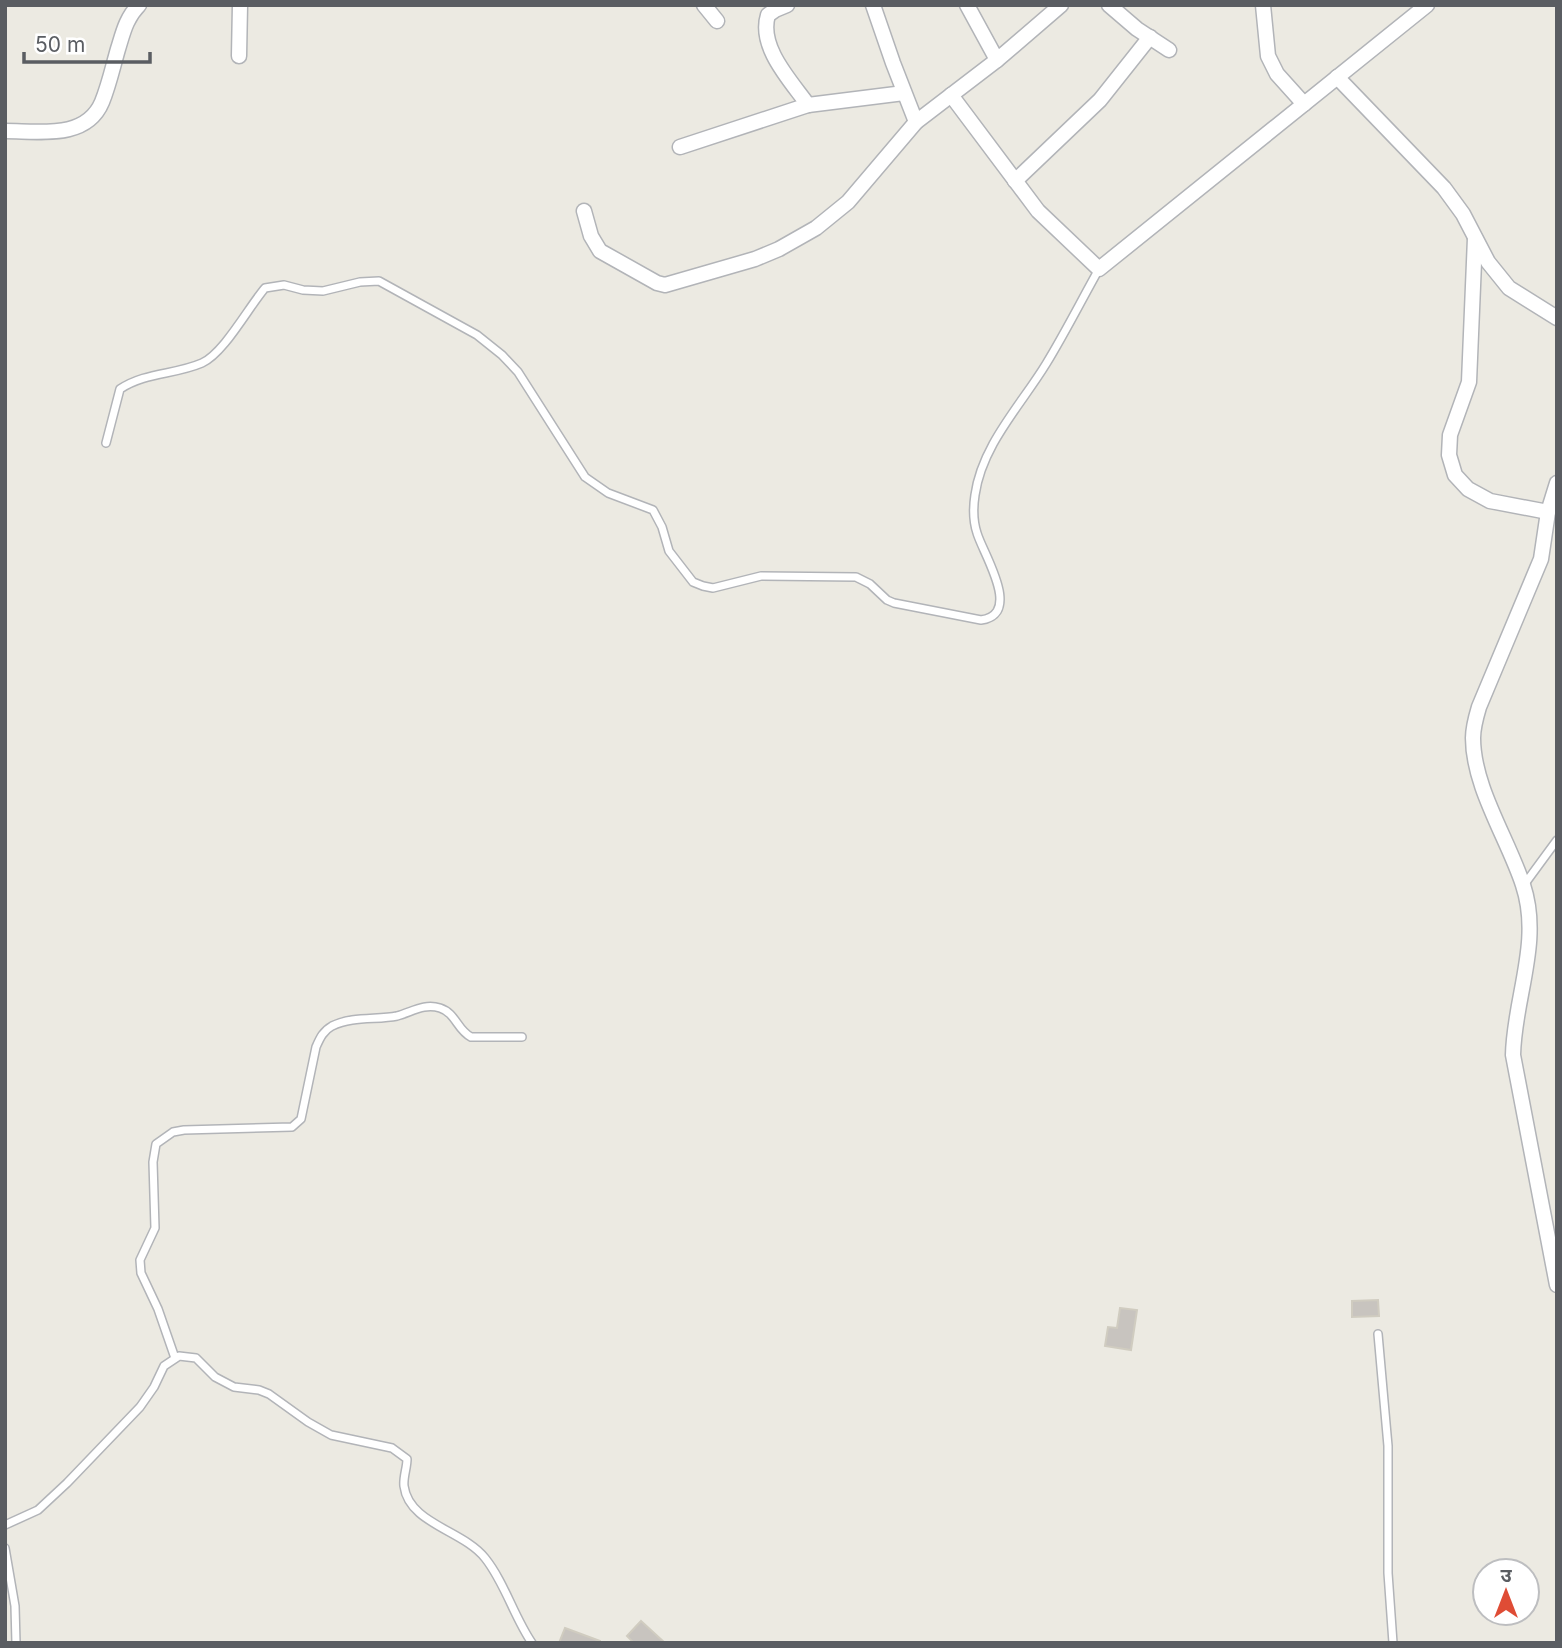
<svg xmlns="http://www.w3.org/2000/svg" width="1562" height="1648" viewBox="0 0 1562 1648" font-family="Inter,'Noto Sans Devanagari',sans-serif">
  <rect width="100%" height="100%" fill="#eceae2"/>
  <g fill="#c8c4bf" stroke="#d0ccc0" stroke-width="2">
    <path d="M1378,1300L1379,1316L1352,1317V1301Z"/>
    <path d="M1120,1308L1137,1310L1131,1350L1105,1346L1108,1327L1117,1328Z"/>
    <path d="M641,1621L665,1643H634L627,1636Z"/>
    <path d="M565,1628L600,1641V1643H559Z"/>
  </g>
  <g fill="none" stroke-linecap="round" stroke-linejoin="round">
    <defs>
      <g id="lane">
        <path d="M106,443L120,389C146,372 174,375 202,363C224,353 248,308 265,288L284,285L303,290L323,291L360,282L379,281L477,335L502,355L518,372L585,477L608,493L653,510L662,527L669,551L693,582L703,586L713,588L761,576L856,577L870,584L887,600L894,603L981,620C1023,614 983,554 977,533C973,521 973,508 975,495C982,445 1021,405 1046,364C1065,333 1081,301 1099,269"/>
        <path d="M1524,885L1557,840"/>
        <path d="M1378,1334L1388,1446V1573L1393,1643"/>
        <path d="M175,1358L158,1309L141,1273L140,1260L155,1228L153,1162L156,1144L173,1132L184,1130L292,1127L301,1119L316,1047C320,1038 323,1031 332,1026C352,1016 377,1020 397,1016C412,1012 424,1003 440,1008C456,1013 457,1030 471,1037H522"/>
        <path d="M5,1525L38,1510L67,1483L140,1407L154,1387L164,1366L179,1356L196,1358L215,1377L234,1387L259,1390L269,1394L308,1422L331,1435L392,1448L407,1459C407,1468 403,1477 404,1486C409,1524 463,1530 485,1558C505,1583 514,1617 532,1643"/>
        <path d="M5,1548L15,1606L16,1643"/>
      </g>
      <g id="street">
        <path d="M704,5L717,21"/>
        <path d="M787,5L775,10L768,15C758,47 791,81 808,105"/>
        <path d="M873,5L893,63L916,122"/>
        <path d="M967,5L997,60"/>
        <path d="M1109,5L1137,29L1169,50"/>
        <path d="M1263,5L1268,56L1277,74L1304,104"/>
        <path d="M239,56L240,5"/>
        <path d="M1337,77L1444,188L1463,214L1488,262L1509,288L1557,318"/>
        <path d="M951,95L1038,211L1099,269L1427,5"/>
        <path d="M5,131C39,131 86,140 102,102C109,85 113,66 118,49C123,33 126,18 139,5"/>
        <path d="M680,147L808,105L904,93"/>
        <path d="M1015,181L1100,100L1150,37"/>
        <path d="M584,211L591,236L600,251L657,283L665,285L755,259L779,249L816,228L848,202L916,122L997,60L1061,5"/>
        <path d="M1475,238L1469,382L1450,435L1449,455L1455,475L1468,489L1490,501L1548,512"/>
        <path d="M1557,483L1548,512L1541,559L1479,707C1476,717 1473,727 1473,738C1473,787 1508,839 1523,885C1542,942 1514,998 1513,1055L1557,1285"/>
      </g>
    </defs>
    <use href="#lane" stroke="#b2b4b8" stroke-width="10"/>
    <use href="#street" stroke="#b2b4b8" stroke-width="17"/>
    <use href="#lane" stroke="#fff" stroke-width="7"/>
    <use href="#street" stroke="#fff" stroke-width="14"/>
  </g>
  <rect width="1562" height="1648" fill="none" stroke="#5a5d62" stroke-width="14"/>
  <g transform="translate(1506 1592)"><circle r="33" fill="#ffffff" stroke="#bdbec0" stroke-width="2"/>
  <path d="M0-5L12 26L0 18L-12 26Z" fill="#df4c35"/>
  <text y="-10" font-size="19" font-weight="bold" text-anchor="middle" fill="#5a5d62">उ</text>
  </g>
  <path d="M24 52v10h126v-10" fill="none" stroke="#5a5d62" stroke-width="3.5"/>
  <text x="35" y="52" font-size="21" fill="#5a5d62" stroke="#ffffff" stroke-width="5" paint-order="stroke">50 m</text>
</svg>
